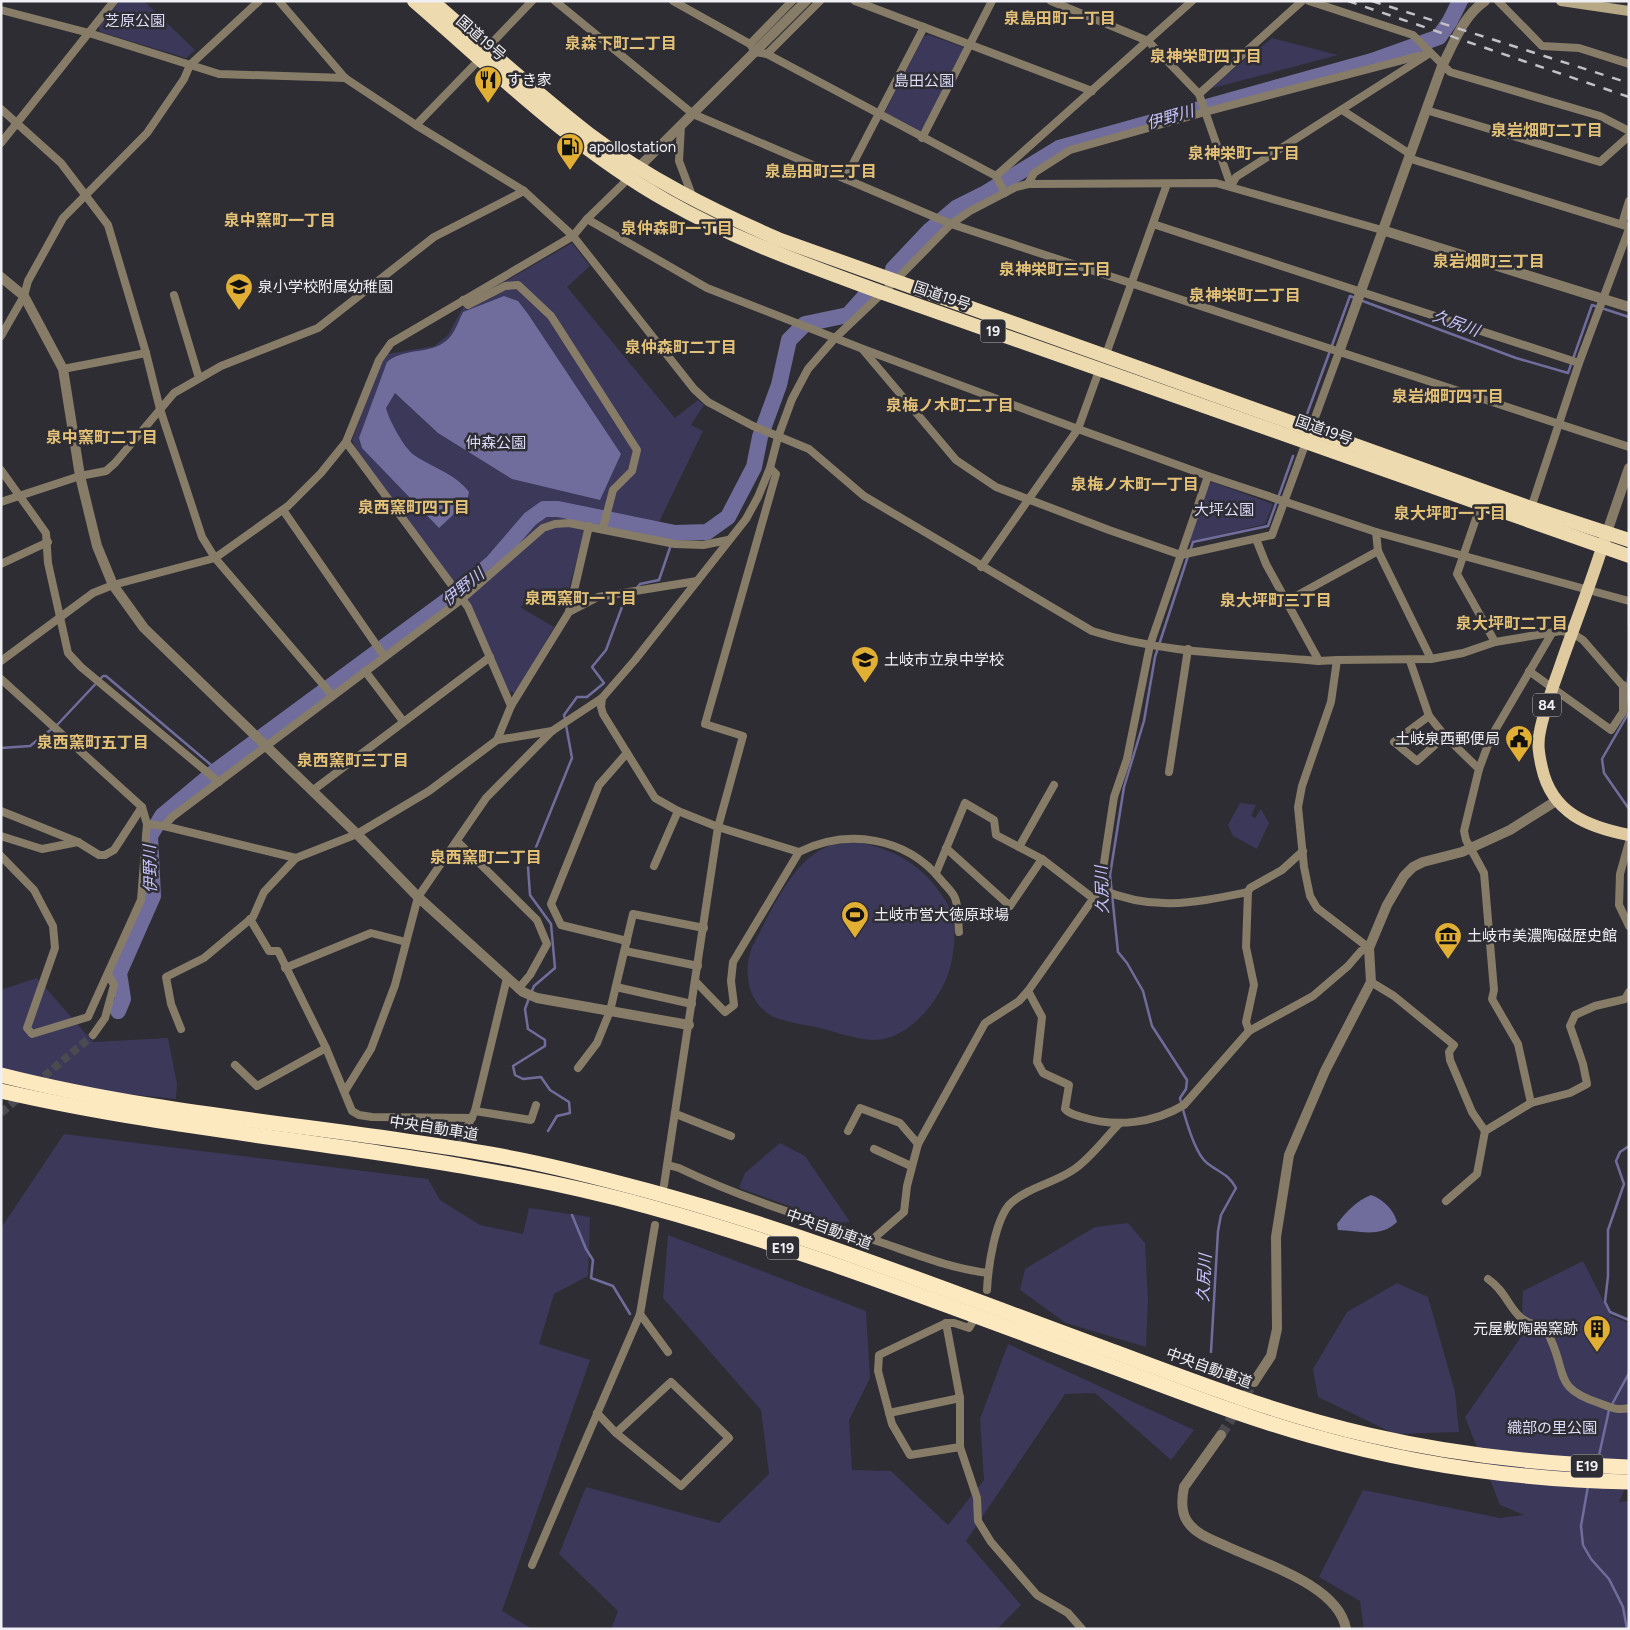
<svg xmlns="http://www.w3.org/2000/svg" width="1630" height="1630" viewBox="0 0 1630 1630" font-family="Figtree,'Noto Sans JP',sans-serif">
  <rect width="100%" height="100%" fill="#2e2d33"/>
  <g fill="#3b3859">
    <path d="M119,1H144L195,50L186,58L100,32L98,26Z"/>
    <path d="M929,35L963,47V51L922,130L919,131L886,115L885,112L924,36Z"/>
    <path d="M1272,38L1338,55L1209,89Z"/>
    <path d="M572,243L590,266L567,287L675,418L698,400L704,405L691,425L703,431L658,524L590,511L568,592L554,588L520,607L554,627L516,693L508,691L470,604L357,452L352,440L379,367L388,354L434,346L448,335L464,305Z"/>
    <path d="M1212,482L1273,504L1265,524L1187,543L1208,485Z"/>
    <path d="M1240,803L1256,805L1251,816L1255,818L1261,809L1269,823L1257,849L1233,836L1228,825Z"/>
    <path d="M856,842C897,849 927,868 948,905C957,921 955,947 951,964C944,997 908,1042 872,1040C855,1039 836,1032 820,1028C807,1025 792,1023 779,1019C748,1008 742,974 752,947C770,914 793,856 832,845C840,844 848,843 856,842Z"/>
    <path d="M37,978L93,1042L168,1038L177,1084L176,1099L66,1088L1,1068V990Z"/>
    <path d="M64,1134L428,1179L440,1200L480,1225L523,1234L529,1208L590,1217L588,1276L554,1294L539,1344L590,1360L502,1611L532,1629H1V1228Z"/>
    <path d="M780,1143L805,1156L850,1222L836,1223L739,1188L745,1173Z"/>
    <path d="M1128,1223L1145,1243L1148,1299L1146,1347L1066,1323L1020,1290L1025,1269L1095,1227Z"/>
    <path d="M668,1235L866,1311L870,1378L849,1420L852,1470L891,1471L948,1525L984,1480L980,1419L1008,1344L1194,1430L1171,1460L1095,1393L1065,1394L966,1541L1021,1605L997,1629H611L618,1611L559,1554L586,1487L719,1523L769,1474L761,1410L663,1298Z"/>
    <path d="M1583,1261L1611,1316L1629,1323V1480L1619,1502L1629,1501V1629H1364L1360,1601L1319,1577L1363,1490L1500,1518L1524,1515L1500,1505L1465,1417L1521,1337L1523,1291Z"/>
    <path d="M1397,1283L1428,1297L1455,1392L1459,1432L1395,1434L1318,1397L1313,1369L1347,1312Z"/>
  </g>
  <g fill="#706d9c">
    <path d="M504,296L518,301L528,314L621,454L600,500L512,479L438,433L395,393L386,408C389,420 404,448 414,455C431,467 456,474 469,492L467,502L439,528L362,448L359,438L387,362C406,346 434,356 450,337C456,330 459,320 463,312Z"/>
    <path d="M1371,1195C1383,1199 1394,1210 1397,1222C1381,1238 1359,1231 1338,1230L1337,1224C1347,1211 1356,1201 1371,1195Z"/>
  </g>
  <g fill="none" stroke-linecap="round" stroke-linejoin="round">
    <g stroke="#706d9c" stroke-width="2.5">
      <path d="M1360,300L1516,358L1568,373L1592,305L1629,317"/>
      <path d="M1307,414L1350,296L1355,298"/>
      <path d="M1190,551L1193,542L1268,526L1293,456"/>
      <path d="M1188,556L1155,657L1144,721L1124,787L1110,875L1118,952L1127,963L1143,991L1152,1026L1187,1080L1186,1089L1180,1098C1184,1114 1194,1153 1207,1163C1218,1172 1229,1174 1236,1188L1221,1215L1218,1231L1211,1352"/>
      <path d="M636,589L640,584L659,580L675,533"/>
      <path d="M1629,609V626"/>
      <path d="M1627,687L1629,671"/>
      <path d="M1628,695L1629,712L1602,759L1604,773L1629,809"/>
      <path d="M565,719L564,715L577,697H587L604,683L592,667L606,650L622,607L633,593"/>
      <path d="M1,748L30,746L58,724L103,676H106L217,770"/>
      <path d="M531,993L534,986L555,968L551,924L530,895L528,867L572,758L566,725"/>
      <path d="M529,998L525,1009L528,1029L545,1040V1046L513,1066L515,1075L523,1079L541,1077L550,1090L569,1102L570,1113L557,1116L548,1131"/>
      <path d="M1629,1146L1620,1152L1616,1161L1624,1184L1608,1230V1276L1605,1302L1610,1312L1629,1320"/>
      <path d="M572,1215L586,1249L593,1260L591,1278L613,1286L630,1314"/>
      <path d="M1598,1460L1609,1410L1629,1373"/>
      <path d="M1588,1486L1581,1526L1583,1545L1591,1559L1609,1579L1623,1607L1627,1629"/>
    </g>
    <g stroke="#706d9c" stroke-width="16">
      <path d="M893,269L930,230L956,208L984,194L1059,148L1372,61L1439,37L1450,21L1460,1"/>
      <path d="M118,1011L123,999L119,973L153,896L150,836L162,816L217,770L449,599L493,562L530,519L544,509H558L675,533L707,532L728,517L754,467L760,437L779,385L789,340L805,324L848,315L865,296"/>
    </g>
    <g stroke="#4b4a50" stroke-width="8" stroke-dasharray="8 4" stroke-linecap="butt">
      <path d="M35,1084L93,1035"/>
      <path d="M1,1113L21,1096"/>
      <path d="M451,1167L467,1127"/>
    </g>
    <path stroke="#4b4a50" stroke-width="10" stroke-dasharray="10 5" stroke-linecap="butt" d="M1221,1435L1254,1382"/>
    <g stroke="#867c67" stroke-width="8">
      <path d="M279,1L345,78L416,125L524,191L573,236L694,389L708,402L753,426L809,449L864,496L1092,631C1164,654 1244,654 1319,661L1337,660L1331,702L1302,786L1298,807L1304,867L1310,896L1317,908L1369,948"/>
      <path d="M555,1L693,114L951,224L1629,447"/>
      <path d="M673,1L750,44L755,52L767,54L996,176L1005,193"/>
      <path d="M855,1L1092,91"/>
      <path d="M1051,1L1148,41L1199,94L1231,186"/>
      <path d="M1309,1L1413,35L1450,72L1600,116L1629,131"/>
      <path d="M1498,1L1542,46L1579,48L1629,64"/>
      <path d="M1,10L89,33L219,74L345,78"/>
      <path d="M750,44L792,1"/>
      <path d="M487,48L532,1"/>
      <path d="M767,54L820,1"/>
      <path d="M1199,94L1302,1"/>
      <path d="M1,109L61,163L108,225L146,353L160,409L202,537L215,558L332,695"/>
      <path d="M1342,110L1410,154"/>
      <path d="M1426,110L1600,162L1629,136"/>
      <path d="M416,125L480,59"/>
      <path d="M681,126L679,161L693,198"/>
      <path d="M922,138L992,1"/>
      <path d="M1,143L114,1"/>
      <path d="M1408,158L1629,227"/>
      <path d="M996,176L1192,1"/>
      <path d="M845,179L924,27"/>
      <path d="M1028,184L1034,173L1070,150L1205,112L1430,53"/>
      <path d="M1231,186L1236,177L1427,55"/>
      <path d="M587,219L707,288L863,349L1078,429L1208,476L1376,532L1629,601"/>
      <path d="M1153,224L1579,363"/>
      <path d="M1622,224L1629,201"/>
      <path d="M174,295L199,378"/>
      <path d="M463,300L468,305L505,286L518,285L551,316L637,450L632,471L613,490L603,528"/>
      <path d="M1,336L24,296L28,281L63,218L147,133L184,79L190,65L259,1"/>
      <path d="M864,351L956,460L996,487L1109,530L1181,555L1272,535L1339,352"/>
      <path d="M1105,357L1167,184"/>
      <path d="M63,369L146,353"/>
      <path d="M346,442L468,607L511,706"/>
      <path d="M1,470L46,533L48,563L68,653L81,667L219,782"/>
      <path d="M1,502L80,476L106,471L115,463L174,393L221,366L318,328L434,237L524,191"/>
      <path d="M1481,504L1457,574L1495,642"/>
      <path d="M1531,508L1579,363L1629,229"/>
      <path d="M283,510L384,656"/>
      <path d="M1376,532L1378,551L1431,659"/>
      <path d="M1256,539L1266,564L1319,661"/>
      <path d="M1,564L48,542"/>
      <path d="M981,567L1078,429L1100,368"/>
      <path d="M1287,601L1378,551"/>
      <path d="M569,612L598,597L697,581"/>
      <path d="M1337,660L1431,659L1463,653L1495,642L1561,631L1572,633L1583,640L1629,693"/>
      <path d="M1,661L93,593L113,585L215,558L288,506L321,473L346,442L379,360L391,343L573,236L587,219L629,178"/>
      <path d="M1410,661L1429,716L1445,736L1479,769"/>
      <path d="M365,671L403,721"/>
      <path d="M1529,671L1611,730L1623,712V685"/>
      <path d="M1,679L142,807L147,824L141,900L88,1017L32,1034L27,1028L55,948L53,926L34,890L1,856"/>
      <path d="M602,698L601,707L603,714L655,798L678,811L718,827L799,852"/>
      <path d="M1429,716L1394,742L1417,761L1445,736"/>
      <path d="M497,740L511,706L569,612L589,526"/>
      <path d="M1169,772L1188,649"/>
      <path d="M312,791L490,657"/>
      <path d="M1,811L78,842L99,855H105L114,850L142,807"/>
      <path d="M147,824L164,826L296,858"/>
      <path d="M164,826L172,817L462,599L543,528L555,524L569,523L675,544L703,545L728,540"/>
      <path d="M1,836L42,849L78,842"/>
      <path d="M457,841L537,920L547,944L530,975L518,989"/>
      <path d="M1629,842L1620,874L1619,905L1629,926"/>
      <path d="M1019,847L1054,785"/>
      <path d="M946,848L1010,906L1042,859"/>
      <path d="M654,866L678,811"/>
      <path d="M936,873L965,803L994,820L996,835L1042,859L1094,899"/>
      <path d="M1100,889C1154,912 1193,903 1248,892L1246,947L1254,985L1246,1022L1249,1031"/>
      <path d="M1248,892L1250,888L1282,870L1303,851"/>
      <path d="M250,919L269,951H278L326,1048L352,1111L359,1115L372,1117L472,1118"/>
      <path d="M627,941L561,925L551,904L599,785L627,753"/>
      <path d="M625,951L698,966"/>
      <path d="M285,968L371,933L406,942"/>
      <path d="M695,981L725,1012L734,1005L731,981L733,962L799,852C848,828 906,837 941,880C945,885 953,892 955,898C959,908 958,922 959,932"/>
      <path d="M1371,982L1394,996L1454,1045L1449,1052L1450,1060L1472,1112L1485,1131"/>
      <path d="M616,987L692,1004"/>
      <path d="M1028,991L1042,1017L1037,1062L1043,1073L1069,1085L1065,1109C1069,1114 1076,1115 1082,1117C1116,1128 1154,1123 1184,1105L1249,1031L1313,996L1348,966L1361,951L1369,948"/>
      <path d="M181,1029L171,1004L166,977L204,958L253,917L264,892L296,858L357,834L429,791L497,740L552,731"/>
      <path d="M93,1035L105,1018L114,985L108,974"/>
      <path d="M235,1065L257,1086L326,1048"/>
      <path d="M578,1068L597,1043L610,1011L633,914L704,928"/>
      <path d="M345,1091L371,1049L395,985L418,897L486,798L552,731L602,698L635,660L746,519L758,497L770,468L778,437L792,399L808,369L835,338L895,281L951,224L970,211L1016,187L1028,184L1216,183L1382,230"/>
      <path d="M1531,1103L1518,1044L1492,999L1494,990L1484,873L1466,840L1464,831L1479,769L1491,737L1552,633"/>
      <path d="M475,1111L531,1120L536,1105"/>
      <path d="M676,1114L731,1136"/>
      <path d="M467,1127L475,1111L507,978"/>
      <path d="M848,1131L860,1108L900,1123L918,1144"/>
      <path d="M874,1149L911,1166"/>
      <path d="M668,1165L679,1168C741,1198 806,1218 871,1239C911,1252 947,1268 988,1273"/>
      <path d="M664,1185L718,827L743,736L705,724L776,474L770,468"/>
      <path d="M1446,1201L1477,1174L1485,1131L1531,1103L1570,1093L1587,1084L1583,1064L1570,1026L1575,1015L1595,1006L1625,999L1629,992"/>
      <path d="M873,1239L904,1212L907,1186L918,1144L985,1023L1019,1001L1028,991L1100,889L1114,797L1127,759L1150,645L1208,476"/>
      <path d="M1488,1279C1513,1296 1509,1324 1545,1326C1546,1331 1549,1335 1551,1340C1567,1375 1554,1388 1599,1403C1610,1407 1617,1411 1629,1408"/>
      <path d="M987,1290C988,1268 995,1218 1011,1203C1029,1187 1054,1183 1073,1170C1090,1159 1104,1139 1119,1124"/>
      <path d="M640,1314L668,1352"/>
      <path d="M946,1323L960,1398V1447L977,1498L978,1521L991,1542L1037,1595L1068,1613L1082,1629"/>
      <path d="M597,1413L616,1433L681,1486L729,1438L671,1382L616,1433"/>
      <path d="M889,1413L960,1398"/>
      <path d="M960,1447L910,1455L892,1424L878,1371L879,1355L946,1323H954L969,1328L973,1321"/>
      <path d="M532,1565L640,1314L655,1225"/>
    </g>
    <g stroke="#867c67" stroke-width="10">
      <path d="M635,171L806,1"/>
      <path d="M1382,230L1629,307"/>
      <path d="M1,277L24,296L63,369L80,476L97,546L113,585L144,628L357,834L418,897L523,992L537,998L689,1025"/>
      <path d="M1339,352L1442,66C1454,43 1463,16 1485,1"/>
      <path d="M1607,532L1629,468"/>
      <path d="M1254,1382L1271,1356L1277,1329L1276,1237L1289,1155L1325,1071L1371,982L1369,948L1387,905L1404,876L1413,867L1423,862L1462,852L1510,830L1556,801"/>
      <path d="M1221,1435L1184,1487C1182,1497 1181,1512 1187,1521C1196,1535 1213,1540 1228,1547C1263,1563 1339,1586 1346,1629"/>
    </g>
    <path stroke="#b7a886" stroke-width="10" d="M1561,1L1629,11"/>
    <path stroke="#deca9e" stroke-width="12" d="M1607,532C1594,575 1578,616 1563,658C1555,682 1545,706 1540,731C1537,744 1539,755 1542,768C1552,813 1588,827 1629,835"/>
    <g stroke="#eedaaf" stroke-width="14">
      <path d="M414,1C495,71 573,148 667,201C735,240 810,266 883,293L1629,556"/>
      <path d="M432,1C484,46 535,92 589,134C647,178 712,210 778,239L1531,508L1629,540"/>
    </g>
    <g stroke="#fde9c0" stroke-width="15">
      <path d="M1,1075C166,1117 335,1126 501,1156C551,1165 601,1178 649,1191C807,1234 959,1295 1112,1351C1197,1383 1281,1415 1369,1435C1455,1455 1541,1464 1629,1467"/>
      <path d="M1,1091C215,1140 437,1148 650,1207C796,1247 938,1302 1081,1355C1158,1383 1233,1414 1312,1436C1415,1465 1522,1480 1629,1482"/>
    </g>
    <g stroke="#c1c1c6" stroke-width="2.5" stroke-dasharray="9 9" stroke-linecap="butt">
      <path d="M1348,1L1629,97"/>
      <path d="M1372,1L1629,83"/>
    </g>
  </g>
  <defs>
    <symbol id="restaurant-pin" viewBox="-11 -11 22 30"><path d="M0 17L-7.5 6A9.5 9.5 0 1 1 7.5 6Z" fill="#e1af34" stroke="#2e2d33"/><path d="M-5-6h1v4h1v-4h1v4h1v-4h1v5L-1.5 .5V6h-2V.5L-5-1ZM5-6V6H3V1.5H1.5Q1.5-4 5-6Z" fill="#111"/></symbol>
    <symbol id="fuel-pin" viewBox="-11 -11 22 30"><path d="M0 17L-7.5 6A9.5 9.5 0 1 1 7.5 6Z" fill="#e1af34" stroke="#2e2d33"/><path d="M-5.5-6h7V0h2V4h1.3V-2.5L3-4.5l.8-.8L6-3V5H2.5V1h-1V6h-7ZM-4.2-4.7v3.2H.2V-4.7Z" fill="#111"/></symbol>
    <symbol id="school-pin" viewBox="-11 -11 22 30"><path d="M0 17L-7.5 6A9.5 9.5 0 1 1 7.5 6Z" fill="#e1af34" stroke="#2e2d33"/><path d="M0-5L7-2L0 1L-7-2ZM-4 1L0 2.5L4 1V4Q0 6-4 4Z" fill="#111"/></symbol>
    <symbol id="civic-pin" viewBox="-11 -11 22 30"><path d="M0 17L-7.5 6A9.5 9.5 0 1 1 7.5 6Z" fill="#e1af34" stroke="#2e2d33"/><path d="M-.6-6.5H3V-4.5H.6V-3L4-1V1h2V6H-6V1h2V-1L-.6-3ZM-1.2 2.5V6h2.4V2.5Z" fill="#111"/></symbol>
    <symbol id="stadium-pin" viewBox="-11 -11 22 30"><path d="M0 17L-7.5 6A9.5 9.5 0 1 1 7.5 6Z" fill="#e1af34" stroke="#2e2d33"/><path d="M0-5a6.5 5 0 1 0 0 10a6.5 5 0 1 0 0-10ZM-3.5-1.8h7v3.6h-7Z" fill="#111"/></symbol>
    <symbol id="museum-pin" viewBox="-11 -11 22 30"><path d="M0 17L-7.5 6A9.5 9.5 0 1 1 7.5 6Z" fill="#e1af34" stroke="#2e2d33"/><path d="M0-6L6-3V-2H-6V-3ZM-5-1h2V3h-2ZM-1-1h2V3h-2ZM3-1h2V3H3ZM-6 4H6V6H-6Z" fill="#111"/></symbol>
    <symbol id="building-pin" viewBox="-11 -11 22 30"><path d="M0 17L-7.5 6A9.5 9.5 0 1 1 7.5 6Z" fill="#e1af34" stroke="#2e2d33"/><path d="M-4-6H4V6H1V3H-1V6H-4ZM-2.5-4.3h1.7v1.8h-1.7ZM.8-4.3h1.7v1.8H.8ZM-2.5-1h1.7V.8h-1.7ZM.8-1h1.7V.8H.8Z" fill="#111"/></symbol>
  </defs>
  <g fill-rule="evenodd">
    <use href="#restaurant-pin" x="472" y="64" width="32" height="43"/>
    <use href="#fuel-pin" x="554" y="131" width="32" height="43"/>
    <use href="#school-pin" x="223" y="271" width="32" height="43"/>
    <use href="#school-pin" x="849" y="644" width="32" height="43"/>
    <use href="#civic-pin" x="1503" y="723" width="32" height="43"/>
    <use href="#stadium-pin" x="839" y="899" width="32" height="43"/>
    <use href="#museum-pin" x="1432" y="920" width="32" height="43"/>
    <use href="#building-pin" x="1581" y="1313" width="32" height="43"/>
  </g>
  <g text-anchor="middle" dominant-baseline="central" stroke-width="5" stroke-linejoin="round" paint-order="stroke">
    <g fill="#2e2d33" stroke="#b6b6ba" stroke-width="1">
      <rect x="980.5" y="319.5" width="25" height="23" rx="4"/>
      <rect x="1533" y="693.5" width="28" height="23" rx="4"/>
      <rect x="767" y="1236.5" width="32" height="23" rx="4"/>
      <rect x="1571" y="1454.5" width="32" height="23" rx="4"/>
    </g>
    <g font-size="14" font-weight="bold" fill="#f0f0f4">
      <text x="993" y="331">19</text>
      <text x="1547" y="705">84</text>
      <text x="783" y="1248">E19</text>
      <text x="1587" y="1466">E19</text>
    </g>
    <g font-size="15" fill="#dddcfa" stroke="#2e2d33">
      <text x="135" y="21">芝原公園</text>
      <text x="924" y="81">島田公園</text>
      <text x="496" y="443">仲森公園</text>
      <text x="1224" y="510">大坪公園</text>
      <text x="1552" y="1428">織部の里公園</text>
    </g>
    <g font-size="15" fill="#f0f0f4" stroke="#2e2d33">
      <text transform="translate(481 38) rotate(41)">国道19号</text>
      <text transform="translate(942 296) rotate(19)">国道19号</text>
      <text transform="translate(1324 430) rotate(20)">国道19号</text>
      <text transform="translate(434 1128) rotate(9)">中央自動車道</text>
      <text transform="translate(829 1229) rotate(20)">中央自動車道</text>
      <text transform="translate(1209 1368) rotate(20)">中央自動車道</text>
    </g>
    <g font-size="15" fill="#f0f0f4" stroke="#2e2d33" text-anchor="start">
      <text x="507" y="80">すき家</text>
      <text x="589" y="147">apollostation</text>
      <text x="258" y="287">泉小学校附属幼稚園</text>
      <text x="884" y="660">土岐市立泉中学校</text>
      <text x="1500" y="739" text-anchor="end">土岐泉西郵便局</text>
      <text x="874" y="915">土岐市営大徳原球場</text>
      <text x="1467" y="936">土岐市美濃陶磁歴史館</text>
      <text x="1578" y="1329" text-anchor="end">元屋敷陶器窯跡</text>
    </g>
    <g font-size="16" font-weight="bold" fill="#e3c177" stroke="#2e2d33">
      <text x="1060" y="18">泉島田町一丁目</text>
      <text x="621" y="43">泉森下町二丁目</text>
      <text x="1206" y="56">泉神栄町四丁目</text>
      <text x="1547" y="130">泉岩畑町二丁目</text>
      <text x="1244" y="153">泉神栄町一丁目</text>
      <text x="821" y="171">泉島田町三丁目</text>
      <text x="280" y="220">泉中窯町一丁目</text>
      <text x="677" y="228">泉仲森町一丁目</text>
      <text x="1489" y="261">泉岩畑町三丁目</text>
      <text x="1055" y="269">泉神栄町三丁目</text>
      <text x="1245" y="295">泉神栄町二丁目</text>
      <text x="681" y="347">泉仲森町二丁目</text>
      <text x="1448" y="396">泉岩畑町四丁目</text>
      <text x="950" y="405">泉梅ノ木町二丁目</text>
      <text x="102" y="437">泉中窯町二丁目</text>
      <text x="1135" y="484">泉梅ノ木町一丁目</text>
      <text x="414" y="507">泉西窯町四丁目</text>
      <text x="1450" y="513">泉大坪町一丁目</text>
      <text x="581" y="598">泉西窯町一丁目</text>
      <text x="1276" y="600">泉大坪町三丁目</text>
      <text x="1512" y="623">泉大坪町二丁目</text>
      <text x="93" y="742">泉西窯町五丁目</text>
      <text x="353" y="760">泉西窯町三丁目</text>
      <text x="486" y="857">泉西窯町二丁目</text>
    </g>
    <g font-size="16" font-style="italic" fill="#c7c4fe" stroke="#2e2d33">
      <text transform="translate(1170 117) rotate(-16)">伊野川</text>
      <text transform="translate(1456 323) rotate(20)">久尻川</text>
      <text transform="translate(463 587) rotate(-39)">伊野川</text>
      <text transform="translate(150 869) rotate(-91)">伊野川</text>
      <text transform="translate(1102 890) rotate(-92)">久尻川</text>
      <text transform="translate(1204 1278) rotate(-87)">久尻川</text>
    </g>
  </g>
  <rect width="1630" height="1630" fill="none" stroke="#f0f0f4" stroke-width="5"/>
</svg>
